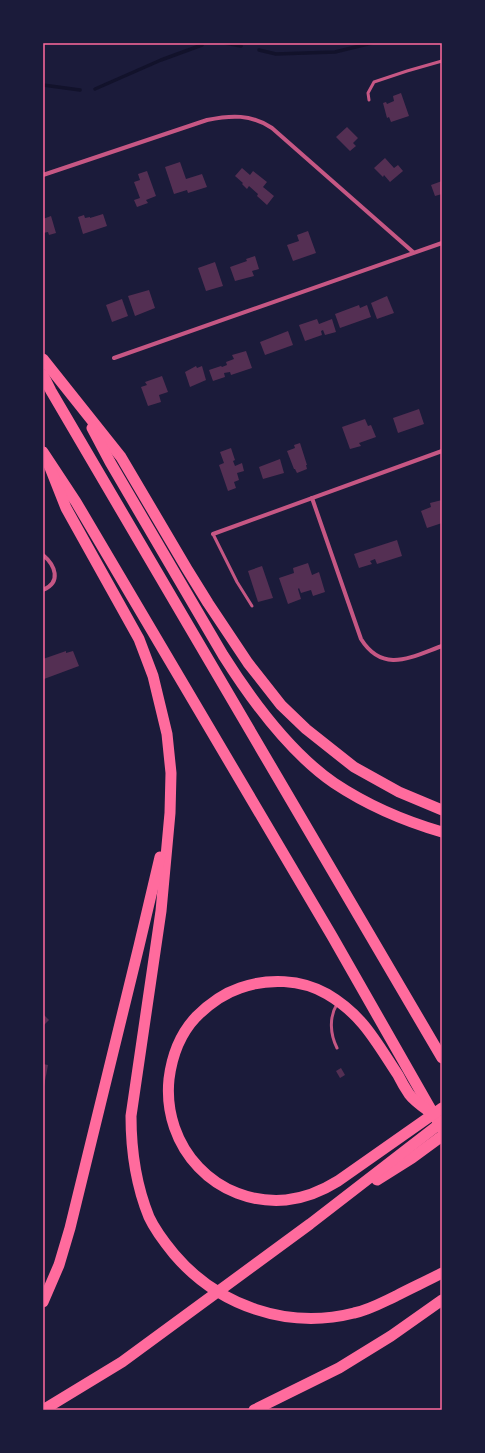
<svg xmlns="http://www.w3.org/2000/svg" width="485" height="1453" viewBox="0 0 485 1453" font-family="'Golos Text',sans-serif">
  <rect width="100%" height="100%" fill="#1b1b3a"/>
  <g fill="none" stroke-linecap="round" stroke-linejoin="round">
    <g stroke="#12122b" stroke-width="3.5">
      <path d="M225,43L241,46"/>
      <path d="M259,50L276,54L335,52L372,43"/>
      <path d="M43,85L80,90"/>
      <path d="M95,89L161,60L202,45"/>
    </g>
  </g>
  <g fill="#542f53">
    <path d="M401,93L409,116L391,122L389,117L387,118L383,103L386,102L387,104L394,101L393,96Z"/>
    <path d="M347,127L358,138L353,143L356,146L350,151L336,137Z"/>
    <path d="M385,158L394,168L398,165L403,171L390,182L384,175L383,177L374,168Z"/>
    <path d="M180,162L186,179L202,174L207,187L188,193L187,190L174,194L165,167Z"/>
    <path d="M242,168L250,175L253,171L267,182L263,187L274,196L267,205L257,196L258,194L249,186L247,189L242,184L243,183L235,176Z"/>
    <path d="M147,171L156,196L146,200L148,203L137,207L134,200L140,198L134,182L140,180L138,174Z"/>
    <path d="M442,181V194L435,196L431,185Z"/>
    <path d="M103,214L107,226L83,234L78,217L84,215L85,218L90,217V218Z"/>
    <path d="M51,216L56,233L49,235L48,232L43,233V219Z"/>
    <path d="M308,231L316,253L293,261L287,245L299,241L297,235Z"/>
    <path d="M255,256L259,269L252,271L254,276L235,281L230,267L247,261L246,259Z"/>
    <path d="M215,262L223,286L206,291L198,268Z"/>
    <path d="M149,290L155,308L135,316L128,296Z"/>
    <path d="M387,296L394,313L377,319L371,303Z"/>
    <path d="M122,299L128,316L112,322L106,305Z"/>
    <path d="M359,305L360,308L367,305L371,317L340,328L335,314Z"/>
    <path d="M317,319L319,324L332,319L336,332L325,335L323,330L321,331L322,335L305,341L299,325Z"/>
    <path d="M288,331L293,345L265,355L260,342Z"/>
    <path d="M246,351L252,368L231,375L230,372L224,373L225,377L213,381L209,370L221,366L222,367L227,365L226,362L234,359L232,355Z"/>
    <path d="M196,366L197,368L202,366L206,380L190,387L185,372Z"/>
    <path d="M162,376L168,392L159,395L161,402L148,406L141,387L147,385L145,382Z"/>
    <path d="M419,409L424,424L398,433L393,418Z"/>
    <path d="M365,419L368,426L371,425L376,437L359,443L361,446L350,449L342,427Z"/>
    <path d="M300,443L307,465H306L307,469L297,473L295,469H294L287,451L295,448L294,445Z"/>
    <path d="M231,448L235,460L233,461L235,466L242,463L244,471L237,473L239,480L234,482L236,488L228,491L219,465L224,463L220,452Z"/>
    <path d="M280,459L284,473L263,479L259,467Z"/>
    <path d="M442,500V523L427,528L421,511L431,507L430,503Z"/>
    <path d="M397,540L402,556L377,564L375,559L370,561L372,564L359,568L354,554Z"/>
    <path d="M308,563L312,575L319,572L325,592L313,596L311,590L301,593L299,588L298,589L301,599L288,604L279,578L294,573L293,568Z"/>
    <path d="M262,566L273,598L258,602L248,571Z"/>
    <path d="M66,651V653L73,651L79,666L44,679L43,659Z"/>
    <path d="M43,1014L49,1020L43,1026Z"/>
    <path d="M43,1064L48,1065L44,1086H43Z"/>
    <path d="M341,1068L345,1075L340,1078L336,1071Z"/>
  </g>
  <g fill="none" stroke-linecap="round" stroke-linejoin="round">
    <g stroke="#c65784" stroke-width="3">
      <path d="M369,100L368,93L374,82L407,71L442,61"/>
      <path d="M213,534L237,582L252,606"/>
      <path d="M337,1048C330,1034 329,1017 337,1004"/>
    </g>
    <g stroke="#c65784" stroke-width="4">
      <path d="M43,175L207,120C231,115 251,114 272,128L413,252"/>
      <path d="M114,358L442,243"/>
      <path d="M312,498L361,639C383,674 411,657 442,646"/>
      <path d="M213,534L442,451"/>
      <path d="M43,555C55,565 62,582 43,590"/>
    </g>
    <g stroke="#ff6b9d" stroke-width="11">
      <path d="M43,359L121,457L187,569L208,603L248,663L281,705L306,729L354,767L399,792L442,810"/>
      <path d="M43,375L51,391L442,1058"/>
      <path d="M92,428L110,462L223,655C252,701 289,752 334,783C367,805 404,821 442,832"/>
      <path d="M43,452L76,502L332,936L442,1129"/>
      <path d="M47,460L66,508L139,639L153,676L167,734L171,773L170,813L161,911L131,1116C131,1151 136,1185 149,1217C155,1230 165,1243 174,1254C218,1306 288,1330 354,1313C369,1310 383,1302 396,1296C411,1288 427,1281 442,1273"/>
      <path d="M430,1112C423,1107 414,1101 409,1094C405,1088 401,1081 398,1075C376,1042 363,1015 327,994C301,979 268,978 240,988C222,994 209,1004 196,1017C180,1034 172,1055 169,1079C162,1147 216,1206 286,1200C305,1198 322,1191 338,1181L442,1108"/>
      <path d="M377,1180L412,1158L442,1136"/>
      <path d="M43,1302L59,1265L70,1228L139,946L160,857"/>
      <path d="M43,1410L122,1362L310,1224L442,1122"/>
      <path d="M254,1410L339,1368L391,1336L442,1300"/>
    </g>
  </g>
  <rect width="485" height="1453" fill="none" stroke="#1b1b3a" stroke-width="88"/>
  <rect x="44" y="44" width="397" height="1365" fill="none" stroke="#ff6b9d" stroke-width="1.5"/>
</svg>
